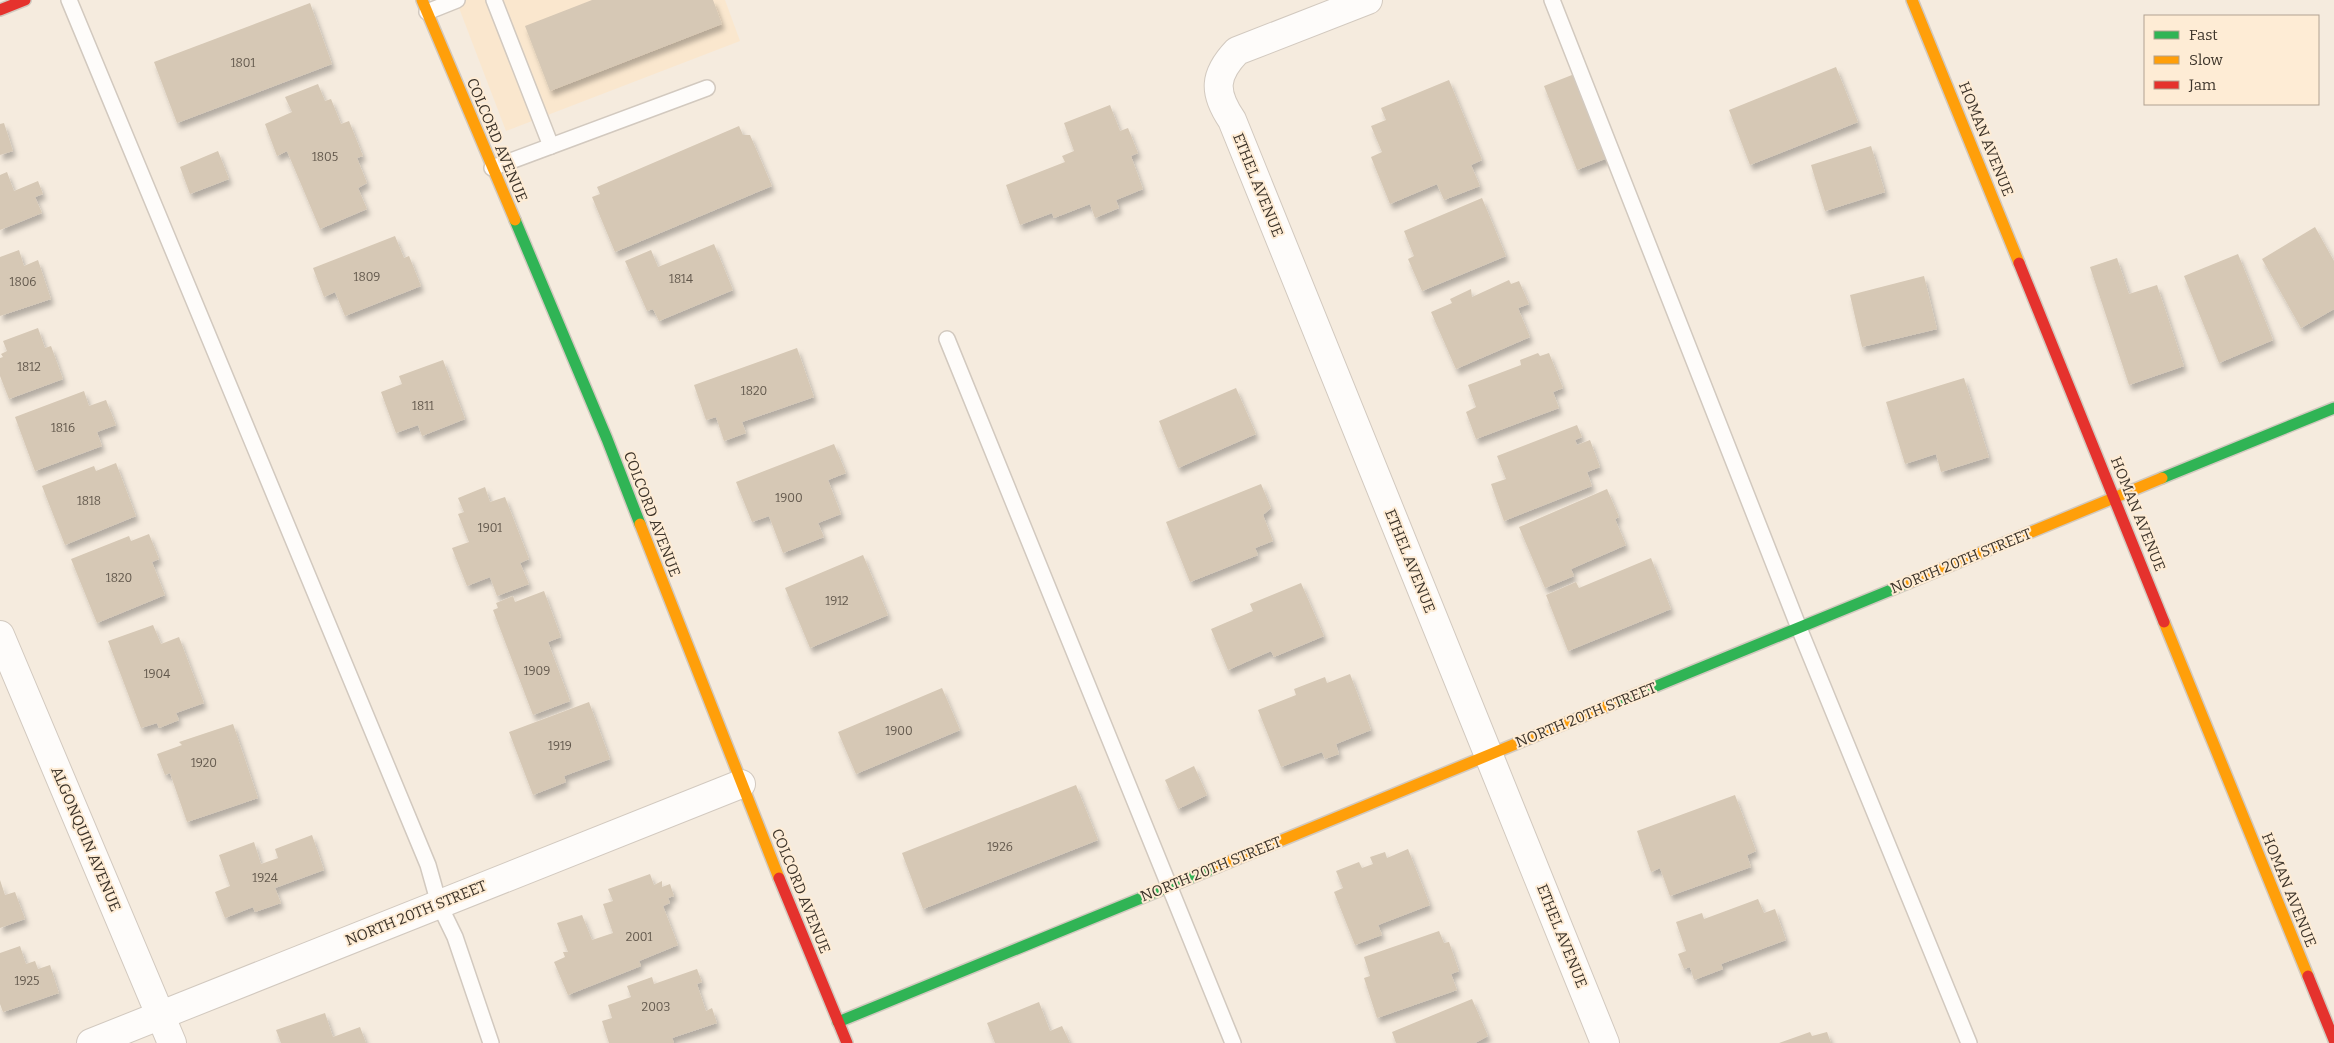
<svg xmlns="http://www.w3.org/2000/svg" width="2334" height="1043" viewBox="0 0 2334 1043" font-family="Bitter,serif">
  <defs>
    <filter id="shadow"><feDropShadow dx="3" dy="5.5" stdDeviation="2.5" flood-color="#0004"/></filter>
  </defs>
  <rect width="100%" height="100%" fill="#f5ebde"/>
  <path fill="#fae7ce" d="M456,0H725L740,41L506,131Z"/>
  <g fill="#d6c8b5" filter="url(#shadow)">
    <path d="M592,0H713L722,24L550,91L525,26Z"/>
    <path d="M310,3L332,64L177,123L154,62Z"/>
    <path d="M1836,67L1858,122L1750,165L1729,110Z"/>
    <path d="M1577,73L1610,157L1577,170L1544,86Z"/>
    <path d="M1449,80L1482,160L1471,165L1480,186L1444,200L1437,184L1390,204L1371,157L1382,152L1371,126L1386,120L1381,108Z"/>
    <path d="M318,84L325,101L331,99L341,124L349,121L363,156L357,158L367,183L358,188L367,209L320,229L287,151L277,156L265,124L292,112L285,97Z"/>
    <path d="M1110,105L1120,131L1128,128L1138,153L1131,156L1143,189L1116,200L1119,208L1095,218L1090,204L1054,218L1052,213L1020,225L1006,185L1065,162L1062,156L1074,151L1064,123Z"/>
    <path d="M4,123L13,151L0,155V124Z"/>
    <path d="M739,126L743,135H750L772,186L615,252L592,197L600,194L597,187Z"/>
    <path d="M1871,146L1885,192L1825,211L1811,165Z"/>
    <path d="M218,151L229,179L190,194L180,167Z"/>
    <path d="M7,172L14,191L38,181L43,194L35,197L42,213L0,230V175Z"/>
    <path d="M1482,198L1506,256L1422,291L1408,259L1414,256L1404,231Z"/>
    <path d="M2315,227L2334,261V309L2301,328L2262,259Z"/>
    <path d="M395,236L404,258L409,256L421,286L345,316L335,292L324,297L313,268Z"/>
    <path d="M714,244L733,290L659,321L653,309L647,311L625,261L651,250L658,267Z"/>
    <path d="M19,250L24,266L38,260L51,299L0,316V257Z"/>
    <path d="M2238,254L2273,340L2219,363L2184,276Z"/>
    <path d="M2117,258L2129,294L2157,285L2184,366L2129,385L2090,267Z"/>
    <path d="M1924,276L1937,329L1862,347L1850,295Z"/>
    <path d="M1509,280L1511,284L1519,281L1529,304L1518,308L1530,337L1456,369L1431,312L1452,303L1450,299L1471,289L1472,297Z"/>
    <path d="M38,328L45,348L51,346L63,379L9,399L0,376V358L3,357L1,354L7,351L3,341Z"/>
    <path d="M797,348L814,397L742,422L746,433L724,441L716,417L706,420L694,385Z"/>
    <path d="M1538,353L1540,356L1549,353L1563,388L1553,392L1559,408L1476,439L1466,412L1476,407L1468,385L1521,365L1520,360Z"/>
    <path d="M443,360L465,419L422,436L418,425L396,433L381,392L402,384L399,376Z"/>
    <path d="M1964,378L1989,457L1941,472L1936,454L1905,464L1886,402Z"/>
    <path d="M1236,388L1256,434L1178,468L1159,421Z"/>
    <path d="M84,391L89,406L106,400L116,425L97,432L102,446L35,471L15,417Z"/>
    <path d="M1577,425L1582,437L1575,440L1577,445L1590,440L1600,467L1587,472L1592,486L1504,521L1491,484L1506,479L1497,456Z"/>
    <path d="M834,444L846,473L828,480L841,514L818,523L824,537L783,553L769,516L752,522L736,482Z"/>
    <path d="M116,463L136,516L65,545L42,486L94,466L96,471Z"/>
    <path d="M1261,484L1271,508L1263,515L1273,541L1255,548L1258,555L1190,582L1166,522Z"/>
    <path d="M485,487L490,502L505,497L529,559L520,563L529,584L497,596L490,577L467,586L452,548L469,542L458,514L464,512L458,498Z"/>
    <path d="M1607,489L1619,517L1615,519L1626,545L1571,569L1574,576L1545,588L1519,527Z"/>
    <path d="M149,534L159,559L152,562L165,595L97,623L71,559L129,536L131,541Z"/>
    <path d="M863,555L888,615L810,648L785,588Z"/>
    <path d="M1651,558L1671,609L1568,651L1546,595L1576,582L1579,588Z"/>
    <path d="M1301,583L1324,636L1274,657L1271,651L1228,670L1211,629L1253,611L1250,604Z"/>
    <path d="M544,591L561,637L548,642L570,701L533,715L493,610L498,608L496,603L513,596L515,602Z"/>
    <path d="M153,625L161,644L179,637L204,703L176,713L179,720L159,728L157,723L141,728L108,641Z"/>
    <path d="M1350,674L1371,730L1336,744L1339,754L1325,759L1322,752L1281,767L1258,710L1296,695L1294,689L1325,677L1327,683Z"/>
    <path d="M942,688L960,730L856,774L838,732Z"/>
    <path d="M589,702L610,759L564,776L566,782L533,795L509,732Z"/>
    <path d="M233,724L258,798L187,822L170,773L165,775L157,754L182,745L179,742Z"/>
    <path d="M1194,766L1207,795L1178,809L1165,780Z"/>
    <path d="M1076,785L1098,840L923,909L902,853Z"/>
    <path d="M1735,795L1756,851L1747,855L1751,867L1670,896L1660,868L1651,872L1637,831Z"/>
    <path d="M312,835L324,870L275,888L281,903L255,912L253,907L225,918L215,892L230,886L219,855L254,842L261,864L278,858L275,849Z"/>
    <path d="M1408,849L1430,905L1378,925L1382,935L1355,945L1334,892L1343,888L1336,871L1359,862L1362,868L1373,864L1370,857L1385,852L1387,858Z"/>
    <path d="M650,874L654,885L662,881V887L670,884L674,896L668,898L670,903L663,906L678,945L639,961L641,966L568,995L554,962L565,957L563,952H568L557,923L582,915L592,940L613,933L603,904L613,901L608,889Z"/>
    <path d="M0,880L5,895L15,892L25,919L0,928Z"/>
    <path d="M1758,899L1764,913L1775,909L1786,940L1721,964L1723,969L1694,980L1690,967L1684,969L1678,954L1686,951L1676,922L1702,913L1704,919Z"/>
    <path d="M1439,931L1444,943L1449,942L1459,971L1451,974L1457,990L1377,1018L1364,978L1370,976L1364,957Z"/>
    <path d="M20,946L26,964L35,961L38,969L50,965L59,993L3,1012L0,1004V953Z"/>
    <path d="M697,969L702,982L697,984L706,1011L712,1008L717,1023L672,1038L674,1043H609L602,1021L612,1018L608,1005L631,997L627,986L652,977L654,984Z"/>
    <path d="M1472,999L1488,1036L1475,1043H1396L1392,1032Z"/>
    <path d="M1039,1002L1050,1031L1062,1026L1070,1043H995L987,1023Z"/>
    <path d="M325,1013L333,1037L360,1027L366,1043H281L276,1030Z"/>
    <path d="M1810,1032L1812,1036L1827,1032L1831,1043H1779Z"/>
  </g>
  <g fill="none" stroke-linecap="round" stroke-linejoin="round">
    <defs>
      <g id="lane">
        <path d="M69,0L428,865L439,904L455,937L491,1043"/>
        <path d="M494,0L551,146"/>
        <path d="M1552,0L1799,628L1969,1043"/>
        <path d="M427,12L457,0"/>
        <path d="M492,168L707,88"/>
        <path d="M947,339L1233,1043"/>
      </g>
      <g id="street">
        <path d="M1368,0L1237,51C1214,75 1213,92 1232,120L1605,1043"/>
        <path d="M0,635L172,1043"/>
        <path d="M91,1043L741,784"/>
      </g>
      <g id="fast">
        <path d="M515,220L607,439L640,524"/>
        <path d="M2162,478L2334,408"/>
        <path d="M1615,703L1908,583"/>
        <path d="M838,1022L1217,867"/>
      </g>
      <g id="slow">
        <path d="M422,0L515,220"/>
        <path d="M1912,0L2019,263"/>
        <path d="M640,524L779,878"/>
        <path d="M1908,583L2162,478"/>
        <path d="M2164,622L2308,976"/>
        <path d="M1217,867L1615,703"/>
      </g>
      <g id="jam">
        <path d="M0,10L25,0"/>
        <path d="M2019,263L2164,622"/>
        <path d="M779,878L847,1043"/>
        <path d="M2308,976L2334,1040"/>
      </g>
    </defs>
    <use href="#lane" stroke="#d2c9bf" stroke-width="18"/>
    <use href="#street" stroke="#d2c9bf" stroke-width="30"/>
    <use href="#fast" stroke="#d2c9bf" stroke-width="14"/>
    <use href="#slow" stroke="#d2c9bf" stroke-width="14"/>
    <use href="#jam" stroke="#d2c9bf" stroke-width="14"/>
    <use href="#lane" stroke="#fefcfa" stroke-width="15"/>
    <use href="#street" stroke="#fefcfa" stroke-width="28"/>
    <use href="#fast" stroke="#30b455" stroke-width="11"/>
    <use href="#slow" stroke="#ff9f0a" stroke-width="11"/>
    <use href="#jam" stroke="#e5322d" stroke-width="11"/>
  </g>
  <g text-anchor="middle" dominant-baseline="central" stroke-width="4" stroke-linejoin="round" paint-order="stroke">
    <g font-size="12" fill="#63594d">
      <text x="243" y="63">1801</text>
      <text x="325" y="157">1805</text>
      <text x="367" y="277">1809</text>
      <text x="681" y="279">1814</text>
      <text x="23" y="282">1806</text>
      <text x="29" y="367">1812</text>
      <text x="754" y="391">1820</text>
      <text x="423" y="406">1811</text>
      <text x="63" y="428">1816</text>
      <text x="789" y="498">1900</text>
      <text x="89" y="501">1818</text>
      <text x="490" y="528">1901</text>
      <text x="119" y="578">1820</text>
      <text x="837" y="601">1912</text>
      <text x="537" y="671">1909</text>
      <text x="157" y="674">1904</text>
      <text x="899" y="731">1900</text>
      <text x="560" y="746">1919</text>
      <text x="204" y="763">1920</text>
      <text x="1000" y="847">1926</text>
      <text x="265" y="878">1924</text>
      <text x="639" y="937">2001</text>
      <text x="27" y="981">1925</text>
      <text x="656" y="1007">2003</text>
    </g>
    <g font-size="15" fill="#3d342a" stroke="#feecd5">
      <text transform="translate(1986 139) rotate(68)">HOMAN AVENUE</text>
      <text transform="translate(497 140) rotate(67)">COLCORD AVENUE</text>
      <text transform="translate(1258 185) rotate(68)">ETHEL AVENUE</text>
      <text transform="translate(652 514) rotate(69)">COLCORD AVENUE</text>
      <text transform="translate(2138 514) rotate(68)">HOMAN AVENUE</text>
      <text transform="translate(1410 561) rotate(68)">ETHEL AVENUE</text>
      <text transform="translate(1961 561) rotate(-22)">NORTH 20TH STREET</text>
      <text transform="translate(1586 715) rotate(-22)">NORTH 20TH STREET</text>
      <text transform="translate(86 839) rotate(67)">ALGONQUIN AVENUE</text>
      <text transform="translate(1211 869) rotate(-22)">NORTH 20TH STREET</text>
      <text transform="translate(2289 890) rotate(68)">HOMAN AVENUE</text>
      <text transform="translate(801 891) rotate(68)">COLCORD AVENUE</text>
      <text transform="translate(416 913) rotate(-22)">NORTH 20TH STREET</text>
      <text transform="translate(1562 936) rotate(68)">ETHEL AVENUE</text>
    </g>
  </g>
  <rect x="2144" y="15" width="175" height="90" fill="#feecd5" stroke="#b1a291"/>
  <rect x="2154" y="31" width="25" height="8" fill="#30b455" stroke="#b1a291"/>
  <text x="2189" y="40" font-size="15" fill="#3d342a">Fast</text>
  <rect x="2154" y="56" width="25" height="8" fill="#ff9f0a" stroke="#b1a291"/>
  <text x="2189" y="65" font-size="15" fill="#3d342a">Slow</text>
  <rect x="2154" y="81" width="25" height="8" fill="#e5322d" stroke="#b1a291"/>
  <text x="2189" y="90" font-size="15" fill="#3d342a">Jam</text>
</svg>
